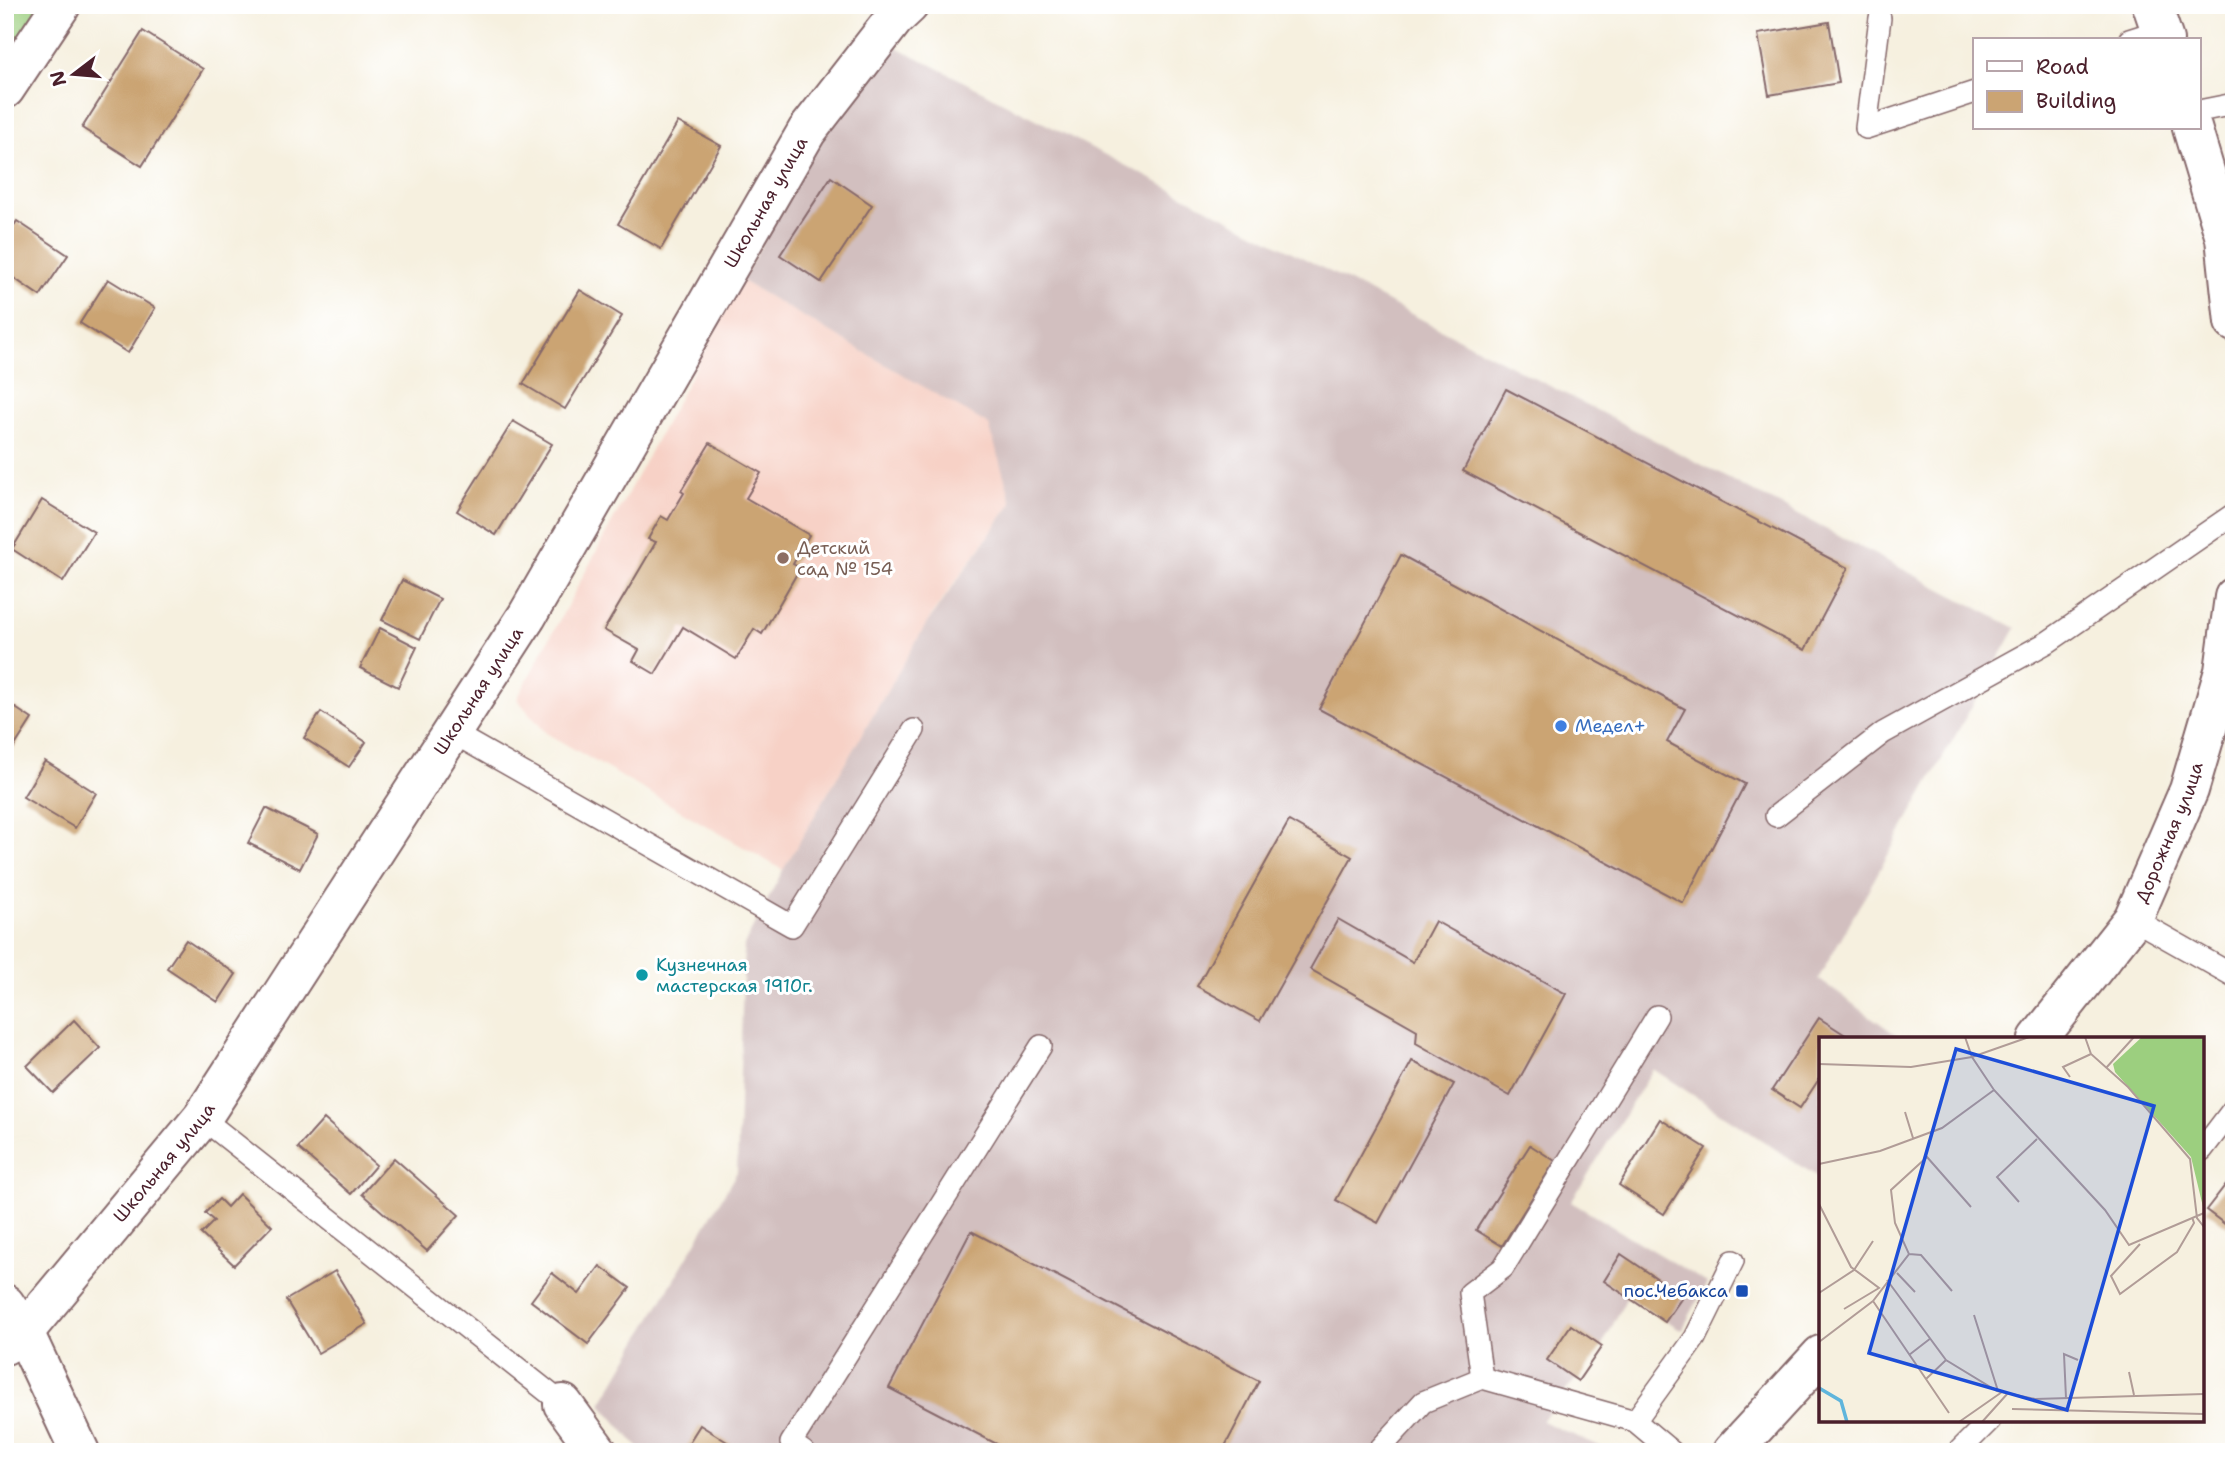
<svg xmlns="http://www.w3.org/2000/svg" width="2239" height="1457" viewBox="0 0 2239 1457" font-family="'Shantell Sans',sans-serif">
  <rect width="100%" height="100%" fill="#fff"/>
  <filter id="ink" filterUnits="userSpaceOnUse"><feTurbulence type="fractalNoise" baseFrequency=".0143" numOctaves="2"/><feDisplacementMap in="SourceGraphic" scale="14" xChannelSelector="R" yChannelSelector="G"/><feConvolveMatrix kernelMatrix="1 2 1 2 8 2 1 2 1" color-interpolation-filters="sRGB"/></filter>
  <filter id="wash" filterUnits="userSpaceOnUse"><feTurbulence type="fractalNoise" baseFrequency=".00686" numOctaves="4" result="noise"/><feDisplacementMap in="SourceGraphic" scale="28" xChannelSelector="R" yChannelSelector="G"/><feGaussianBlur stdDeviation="1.57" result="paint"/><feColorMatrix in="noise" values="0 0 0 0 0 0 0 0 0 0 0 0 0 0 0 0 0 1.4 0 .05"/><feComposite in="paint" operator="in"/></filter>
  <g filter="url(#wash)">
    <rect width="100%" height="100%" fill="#f6f0df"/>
    <path fill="#f7d1c6" d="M742,281L990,425L1012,503L933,613L783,870L546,733L517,699Z"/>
    <path fill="#d2bfbf" d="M874,35L2016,628L1818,979L1902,1039H1821V1179L1653,1069L1571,1202L1707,1283L1682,1330L1627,1297L1602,1346L1542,1421L1612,1452H642L601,1404L737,1172L744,945L783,870L927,623L1012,503L989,425L742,281Z"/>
    <path fill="#9ccf7f" stroke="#737755" stroke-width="2" d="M5,5H48L5,73Z"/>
    <g id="blocks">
      <g fill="#cba473">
        <path d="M1829,22L1839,83L1769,95L1758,34Z"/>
        <path d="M143,31L203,69L142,166L82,128Z"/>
        <path d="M678,122L721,146L661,249L618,224Z"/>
        <path d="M831,177L872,205L821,282L780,255Z"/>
        <path d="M17,221L68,255L40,296L5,272V239Z"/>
        <path d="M108,279L155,308L128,353L80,323Z"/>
        <path d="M580,290L622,316L565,409L523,384Z"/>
        <path d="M5,337L12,342L5,352Z"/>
        <path d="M1506,389L1848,568L1805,650L1463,471Z"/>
        <path d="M513,421L552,444L496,535L457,511Z"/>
        <path d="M710,443L761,473L746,498L809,535L793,564L800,568L762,634L754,629L736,659L683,627L655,674L633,661L639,650L604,630L656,542L648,539L661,516L668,520L684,493L681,491Z"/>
        <path d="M42,500L94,532L63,582L12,549Z"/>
        <path d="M1401,555L1685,709L1667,742L1745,784L1683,903L1319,709Z"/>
        <path d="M402,580L440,599L420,639L382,620Z"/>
        <path d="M380,628L417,647L398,687L360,668Z"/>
        <path d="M5,701L32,719L5,761Z"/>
        <path d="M321,712L366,742L349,767L304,738Z"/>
        <path d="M45,761L96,793L75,828L23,797Z"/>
        <path d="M266,808L318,834L300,869L248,843Z"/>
        <path d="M1289,821L1352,857L1260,1021L1197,986Z"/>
        <path d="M1338,919L1413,962L1435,921L1566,994L1510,1096L1416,1043L1417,1030L1310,969Z"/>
        <path d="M186,940L236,974L218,1002L167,968Z"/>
        <path d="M1819,1018L1847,1036L1845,1039H1821V1076L1800,1108L1772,1090Z"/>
        <path d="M74,1020L100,1048L53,1093L27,1066Z"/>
        <path d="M1412,1061L1454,1084L1378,1223L1336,1200Z"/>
        <path d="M324,1119L376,1165L351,1194L298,1148Z"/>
        <path d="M1660,1119L1706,1148L1664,1214L1619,1185Z"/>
        <path d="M1530,1145L1555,1161L1502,1246L1476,1230Z"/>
        <path d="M394,1158L459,1215L427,1251L362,1194Z"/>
        <path d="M2234,1174V1231L2206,1210Z"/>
        <path d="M239,1194L272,1226L234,1265L201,1234L214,1221L205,1213L219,1199L227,1207Z"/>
        <path d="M971,1231L1259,1381L1222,1452H1012L889,1388Z"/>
        <path d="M1621,1254L1683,1296L1665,1322L1604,1281Z"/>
        <path d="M600,1266L630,1288L588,1344L531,1301L552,1273L579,1294Z"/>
        <path d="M335,1271L367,1324L318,1353L286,1300Z"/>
        <path d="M1571,1325L1602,1346L1578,1381L1547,1360Z"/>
        <path d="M700,1425L743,1452H683Z"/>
      </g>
    </g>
  </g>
  <g filter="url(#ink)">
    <use href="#blocks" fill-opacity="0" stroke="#86686a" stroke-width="2"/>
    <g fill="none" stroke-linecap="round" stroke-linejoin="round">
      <defs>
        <g id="service">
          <path d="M1880,18L1866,128L1975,92"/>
          <path d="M2129,40L2161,30"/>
          <path d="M2199,111L2234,104"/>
          <path d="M453,733L792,926L914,730"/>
          <path d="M1776,816L1883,733L2048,642L2234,514"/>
          <path d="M2133,919L2234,976"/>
          <path d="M202,1118L563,1404"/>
          <path d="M2202,1150L2234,1108"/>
          <path d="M1482,1378L1470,1293L1503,1268L1657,1016"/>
          <path d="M1635,1421L1695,1338L1733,1261"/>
          <path d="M804,1452L791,1443L1041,1046"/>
          <path d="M1377,1452L1423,1402L1482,1378L1635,1421L1672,1452"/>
          <path d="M1958,1452L1990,1420"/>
        </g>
        <g id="minor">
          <path d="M5,89L61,5"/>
          <path d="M5,1304L24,1332L80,1452"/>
          <path id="s1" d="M5,1345L24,1332L202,1118L527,616L807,131L894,19L909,5"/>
          <path d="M563,1404L598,1452"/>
        </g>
        <g id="tertiary">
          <path d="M2152,5L2164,40"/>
          <path d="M2192,128L2225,238L2234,322"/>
          <path id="s2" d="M2038,1039L2133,919L2189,790L2224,671L2234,597"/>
          <path d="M1732,1452L1821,1355"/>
        </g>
      </defs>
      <use href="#service" stroke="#86686a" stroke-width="24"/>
      <use href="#minor" stroke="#86686a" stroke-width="42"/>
      <use href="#tertiary" stroke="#86686a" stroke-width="42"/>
      <use href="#service" stroke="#fff" stroke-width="21"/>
      <use href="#minor" stroke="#fff" stroke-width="38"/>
      <use href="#tertiary" stroke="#fff" stroke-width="38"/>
    </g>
  </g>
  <circle fill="#8d6e63" stroke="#fff" stroke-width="2.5" cx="783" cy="558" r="7"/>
  <circle fill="#3f7fe0" stroke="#fff" stroke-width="2.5" cx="1561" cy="726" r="7"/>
  <circle fill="#0f9aa8" stroke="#fff" stroke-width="2.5" cx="642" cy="975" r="7"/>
  <rect fill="#1a4fb4" stroke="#fff" stroke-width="2.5" x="1735" y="1284" width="14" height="14" rx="3.5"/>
  <g text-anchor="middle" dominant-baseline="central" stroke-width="6" stroke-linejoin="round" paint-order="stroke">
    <g font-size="18" fill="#4a1f2b" stroke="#fff">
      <text stroke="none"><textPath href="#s1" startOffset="1377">Школьная улица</textPath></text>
      <text stroke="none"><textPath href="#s1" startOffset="810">Школьная улица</textPath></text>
      <text stroke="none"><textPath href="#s2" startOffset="247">Дорожная улица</textPath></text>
      <text stroke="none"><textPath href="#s1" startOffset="243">Школьная улица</textPath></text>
    </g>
    <g font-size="18" fill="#785e54" stroke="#fff" text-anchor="start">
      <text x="797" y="548">Детский<tspan x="797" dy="21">сад № 154</tspan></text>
    </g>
    <g font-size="18" fill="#366cbe" stroke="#fff" text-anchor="start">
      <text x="1575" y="726">Медел+</text>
    </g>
    <g font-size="18" fill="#0d838f" stroke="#fff" text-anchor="start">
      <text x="656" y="965">Кузнечная<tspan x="656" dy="21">мастерская 1910г.</tspan></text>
    </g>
    <g font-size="18" fill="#164399" stroke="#fff" text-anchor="end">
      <text x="1728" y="1291">пос.Чебакса</text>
    </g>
  </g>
  <g transform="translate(1819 1037)">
    <rect width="385" height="385" fill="#f6f0df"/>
    <path d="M323,0H385V174L372,120L296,35L294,27Z" fill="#9ccf7f"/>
    <path fill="none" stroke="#5fb5dc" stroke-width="3.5" d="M0,351L22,364L28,385"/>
    <path fill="none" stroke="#b19c97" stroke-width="2" d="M146,0L153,20L175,53L286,173L310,208L385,176M266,0L272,17L309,50L371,122L378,181L385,190M0,27L92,30L153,20L210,0M287,31L315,0M251,40L244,30L272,17M86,75L94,101M0,127L61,114L123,91L175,53M200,165L178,140L218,102M0,167L32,230L60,251L25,272M321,207L292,239L301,257L358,215L375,186L373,180M90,217L102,218L133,254M78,236L96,255M68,243L127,323L178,354L216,362L385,357M0,256L35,233L54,204M54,264L130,376M155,278L179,354M0,305L54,264L90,217L76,186L72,153L108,120L152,170M90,318L112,301M310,335L315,358M107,342L127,323M247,361L245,317L259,323M193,372L385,377M140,385L183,355M163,385L189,356"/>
    <path fill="#1d4ed8" fill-opacity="0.15" stroke="#1d4ed8" stroke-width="3.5" d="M137,12L335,69L248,373L50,316Z"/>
    <rect width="385" height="385" fill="none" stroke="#4a1f2b" stroke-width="3.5"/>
  </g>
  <rect width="2239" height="1457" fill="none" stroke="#fff" stroke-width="28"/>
  <rect x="1973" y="38" width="228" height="91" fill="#ffffff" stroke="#b7a5aa" stroke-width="2"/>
  <rect x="1987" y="61" width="35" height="10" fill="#ffffff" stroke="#b7a5aa" stroke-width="2"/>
  <text x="2036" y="74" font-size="21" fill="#4a1f2b">Road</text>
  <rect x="1987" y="91" width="35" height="21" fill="#cba473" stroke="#b7a5aa" stroke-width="2"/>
  <text x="2036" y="108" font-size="21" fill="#4a1f2b">Building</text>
  <g transform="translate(74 74) rotate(254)" stroke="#ffffff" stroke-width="5" paint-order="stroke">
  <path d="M0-5L12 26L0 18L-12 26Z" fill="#4a1f2b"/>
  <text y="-10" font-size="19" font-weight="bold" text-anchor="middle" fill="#4a1f2b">N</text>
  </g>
</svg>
